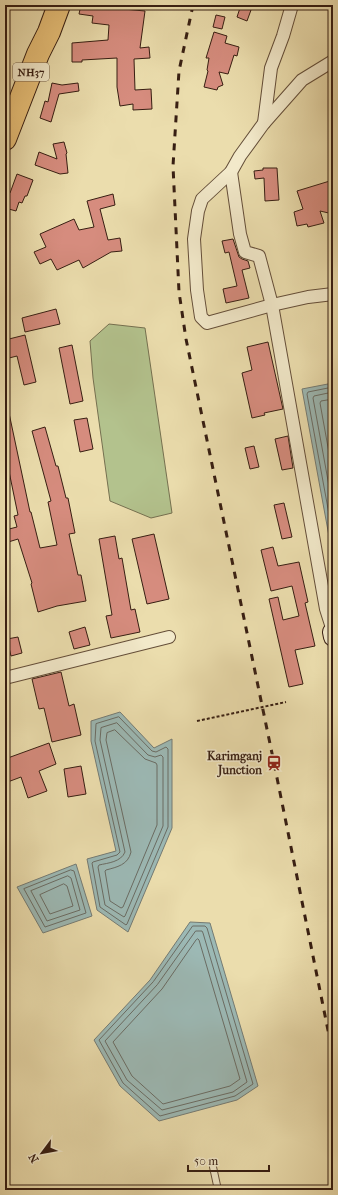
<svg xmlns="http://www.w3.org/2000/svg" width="338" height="1195" viewBox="0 0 338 1195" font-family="'IM FELL French Canon',serif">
  <rect width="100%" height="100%" fill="#ebddad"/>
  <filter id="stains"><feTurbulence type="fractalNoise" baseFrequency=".005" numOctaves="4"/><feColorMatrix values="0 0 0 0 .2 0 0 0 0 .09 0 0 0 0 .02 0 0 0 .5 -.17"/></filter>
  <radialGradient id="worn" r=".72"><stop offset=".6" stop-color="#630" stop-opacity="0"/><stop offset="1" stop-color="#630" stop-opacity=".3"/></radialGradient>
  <path fill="#b3c28d" stroke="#757050" d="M109,324L145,328L172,513L151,518L110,501L93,378L90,341Z"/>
  <g fill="#9cb9b5" stroke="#747b74">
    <path d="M333,383V558L302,389Z"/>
    <path d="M120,712L154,748L172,739V828L128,932L97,910L87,859L116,851L91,741V721Z"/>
    <path d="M76,864L92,916L43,933L17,887Z"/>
    <path d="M190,922L210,923L258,1086L237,1100L159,1121L120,1086L94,1040L150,980Z"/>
  </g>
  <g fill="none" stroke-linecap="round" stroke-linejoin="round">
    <g stroke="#6a6c64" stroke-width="1">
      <path d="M333,387L308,392L307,394L333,536"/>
      <path d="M333,392L314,396L313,398L333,508"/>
      <path d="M333,399L321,401L320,403L333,475"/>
      <path d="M119,717L152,751L156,752L166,747L168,749V827L127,924L126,925L100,907L92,863L93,862L117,855L120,852L95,741L96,724Z"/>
      <path d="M117,723L148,755L155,757L161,755L163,757V826L125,916L124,917L105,905L98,867L99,865C108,863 121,862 125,852L100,740L101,728Z"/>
      <path d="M115,730L145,759L156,763L157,765V825L123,907L121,908L110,901L105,871L106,870C117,867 128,865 131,852L106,740L107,733Z"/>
      <path d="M71,870L74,871L86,913L45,927L24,889Z"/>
      <path d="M68,876L71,878L80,910L47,921L31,891Z"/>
      <path d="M64,884L67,886L73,906L50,914L40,895Z"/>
      <path d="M193,926H205L207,928L253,1084L235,1096L160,1116L123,1083L99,1040L153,982Z"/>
      <path d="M196,931H202L203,933L247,1082L233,1092L162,1110L127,1080L105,1041L157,985Z"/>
      <path d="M198,939L199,940L240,1079L230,1086L163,1104L132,1076L113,1042L162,989L196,940Z"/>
    </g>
  </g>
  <g fill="#d68c7e" stroke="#371e12">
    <path d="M81,5L145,11L140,48L149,47L150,58L134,59L135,90L151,89L152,109L133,110V104L120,106L117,87V58L82,60V62H72V43L108,40L109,25L92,23L93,16L79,14Z"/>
    <path d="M241,5H249L248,9L251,10L247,21L237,17Z"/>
    <path d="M216,15L225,17L222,29L213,27Z"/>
    <path d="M214,32L227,36L225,43L239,47L237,56L234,55L228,74L219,72L223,85L218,87L217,90L204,87L208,71L207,70L209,58H206Z"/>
    <path d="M52,83L62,85L78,83L79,91L59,94L51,122L40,118L45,101L48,102Z"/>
    <path d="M64,142L67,153L66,154L68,173L60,174L35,165L39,152L57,159L53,144Z"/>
    <path d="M263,168H277L279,200L265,201L264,178L255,179L254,171L263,170Z"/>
    <path d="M17,174L33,180L27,196H25L22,203L19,202L16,211L5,208V191L10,193Z"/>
    <path d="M333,180V214L320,211L324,223L308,227L307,224L297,226L294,212L303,209L297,191Z"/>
    <path d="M113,194L115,205L100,209L108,240L120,238L122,251L111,252L83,268L79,260L57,270L51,259L40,264L34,252L46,247L40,234L74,219L79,230L94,227L87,201Z"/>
    <path d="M233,239L239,257L242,259L248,261L250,268L242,270L249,298L226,303L223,289L237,286L229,252L225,253L222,241Z"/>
    <path d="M56,309L60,324L25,332L22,318Z"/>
    <path d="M25,335L36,382L24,385L17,356L5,359V340Z"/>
    <path d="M268,342L283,409L264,413L265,415L252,418L242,373L252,370L247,347Z"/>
    <path d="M72,345L83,401L70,404L59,348Z"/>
    <path d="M5,413H9L30,512H31L40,548L57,545L48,502L51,501L32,431L45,427L56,466H58L66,498H68L75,533L69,534L78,575H81L86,601L57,606L38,612L31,584L32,583L18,539L5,543V530L17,527L14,516L18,515L5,452Z"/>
    <path d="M87,418L93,449L80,452L74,420Z"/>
    <path d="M288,436L293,468L282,470L275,439Z"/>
    <path d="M254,446L259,467L250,469L245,448Z"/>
    <path d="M284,503L292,537L282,539L274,505Z"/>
    <path d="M154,534L169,599L147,604L132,539Z"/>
    <path d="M115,536L119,559L122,558L131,610L135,609L140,632L111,638L106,616L112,615L99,539Z"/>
    <path d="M273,547L278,566L299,562L308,602L305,603L315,646L295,650L303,684L289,687L269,599L278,597L283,620L299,616L292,586L271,591L261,550Z"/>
    <path d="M85,627L90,645L74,649L69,632Z"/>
    <path d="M18,637L22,653L11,656L7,639Z"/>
    <path d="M61,672L69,706L74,704L81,735L52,742L44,708L39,709L32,679Z"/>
    <path d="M49,743L56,764L39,771L47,791L28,798L21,777L5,783V759Z"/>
    <path d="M81,766L86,794L68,797L64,769Z"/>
  </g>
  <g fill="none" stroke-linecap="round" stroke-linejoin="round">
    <defs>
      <path id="lane" d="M213,1167L218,1190"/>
      <g id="street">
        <path d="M333,61L302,80L264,123L240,156L231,172L202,199L198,211L194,239L197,290L201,317L207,323L272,305L308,297L333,294"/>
        <path d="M264,123L271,68L283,36L292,5"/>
        <path d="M231,172L240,234L245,252L259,256L272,305L326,609L333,631"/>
        <path d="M5,678L169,637"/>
      </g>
      <path id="secondary" d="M332,632L333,637"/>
      <path id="highway" d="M5,139L38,54L49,32L59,5"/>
    </defs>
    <use href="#lane" stroke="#644e39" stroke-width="8"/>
    <use href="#street" stroke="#644e39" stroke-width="14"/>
    <use href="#secondary" stroke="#371e12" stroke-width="20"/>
    <use href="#highway" stroke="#371e12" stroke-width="24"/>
    <use href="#lane" stroke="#f2e9ca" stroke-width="6"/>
    <use href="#street" stroke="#f2e9ca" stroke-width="12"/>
    <use href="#secondary" stroke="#f2e9ca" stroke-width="18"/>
    <use href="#highway" stroke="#e6be76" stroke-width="22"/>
    <path stroke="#371e12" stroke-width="3" stroke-dasharray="7 7" stroke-linecap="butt" d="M193,5L179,71L173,166L179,292L186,339L274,763L333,1055"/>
    <path stroke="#371e12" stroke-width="2" stroke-dasharray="3 2" stroke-linecap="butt" d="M197,721L286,702"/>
  </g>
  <defs>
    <symbol id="station-bare" viewBox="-9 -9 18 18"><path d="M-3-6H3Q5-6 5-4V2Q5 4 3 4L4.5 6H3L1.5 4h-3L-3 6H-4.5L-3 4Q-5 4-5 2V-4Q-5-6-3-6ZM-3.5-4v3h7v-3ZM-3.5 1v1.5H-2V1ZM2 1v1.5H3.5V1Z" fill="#8f2418" stroke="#f2e9ca" stroke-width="2.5" paint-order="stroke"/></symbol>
  </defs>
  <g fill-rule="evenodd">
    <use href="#station-bare" x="263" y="752" width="22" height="22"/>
  </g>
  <g text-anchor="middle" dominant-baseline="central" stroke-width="3.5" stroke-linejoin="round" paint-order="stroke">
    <rect fill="#f2e9ca" stroke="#6f5b49" stroke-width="1" x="13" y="63" width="36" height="18" rx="3"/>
    <g font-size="11" font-weight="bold" fill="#371e12">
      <text x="31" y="72">NH37</text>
    </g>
    <g font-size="12" font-weight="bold" fill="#371e12" stroke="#f2e9ca" text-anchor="end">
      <text x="262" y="756">Karimganj<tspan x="262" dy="14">Junction</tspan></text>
    </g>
  </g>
  <rect width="338" height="1195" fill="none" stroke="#ebddad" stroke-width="20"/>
  <rect x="6" y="6" width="326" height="1183" fill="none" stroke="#371e12" stroke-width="2"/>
  <rect x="10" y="10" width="318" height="1175" fill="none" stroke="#371e12"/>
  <g transform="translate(42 1153) rotate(238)" stroke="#f2e9ca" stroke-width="3" paint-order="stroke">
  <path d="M0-3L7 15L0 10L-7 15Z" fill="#371e12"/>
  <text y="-6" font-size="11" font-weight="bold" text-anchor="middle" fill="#371e12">N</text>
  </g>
  <path d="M188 1165v6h81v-6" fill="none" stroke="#371e12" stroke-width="2"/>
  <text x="194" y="1165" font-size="12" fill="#371e12" stroke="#f2e9ca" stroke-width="3" paint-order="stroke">50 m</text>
  <rect width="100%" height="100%" filter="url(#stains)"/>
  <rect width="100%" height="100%" fill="url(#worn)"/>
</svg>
